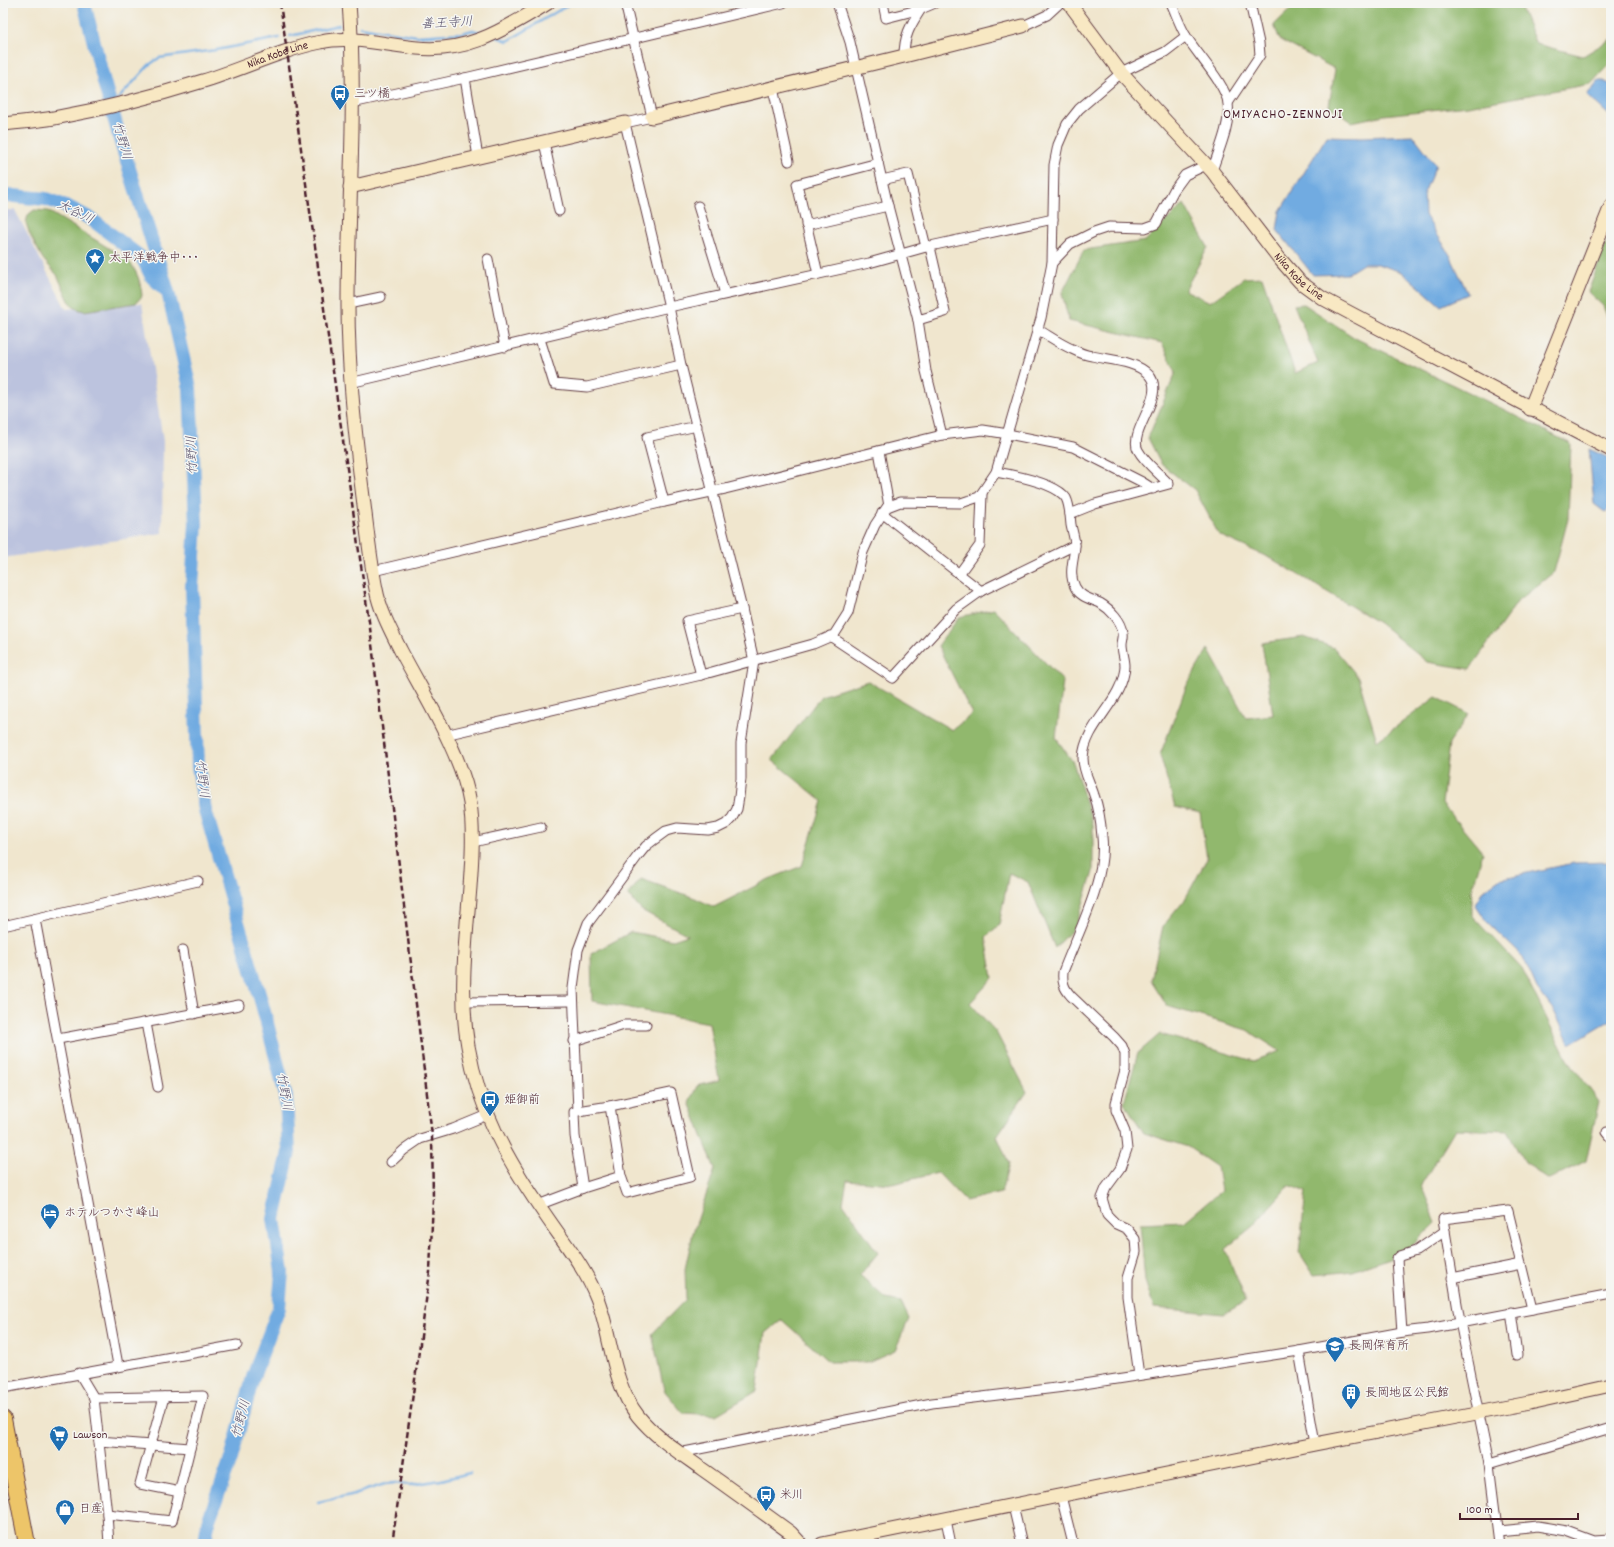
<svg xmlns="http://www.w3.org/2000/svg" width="1614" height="1547" viewBox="0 0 1614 1547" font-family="Dekko,'Klee One',sans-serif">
  <rect width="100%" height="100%" fill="#f6f6f2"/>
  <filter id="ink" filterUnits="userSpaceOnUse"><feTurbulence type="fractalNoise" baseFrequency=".025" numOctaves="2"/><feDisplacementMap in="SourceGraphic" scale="8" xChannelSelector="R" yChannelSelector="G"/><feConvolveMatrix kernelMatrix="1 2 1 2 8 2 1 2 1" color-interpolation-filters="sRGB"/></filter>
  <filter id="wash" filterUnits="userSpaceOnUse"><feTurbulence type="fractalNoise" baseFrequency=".012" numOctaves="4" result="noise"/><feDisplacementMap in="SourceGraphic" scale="16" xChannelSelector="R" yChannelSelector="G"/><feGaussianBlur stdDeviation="0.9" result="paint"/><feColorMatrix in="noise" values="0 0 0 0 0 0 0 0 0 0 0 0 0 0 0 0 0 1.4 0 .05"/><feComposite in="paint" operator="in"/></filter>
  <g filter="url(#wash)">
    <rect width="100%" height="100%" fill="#f0e6ce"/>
    <path fill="#bcc3de" d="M3,210H15L66,309L142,303L163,441L162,533L3,558Z"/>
    <g fill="#91b86d" stroke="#6e6c4c">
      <path d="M1297,3H1519L1536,44L1583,56L1611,39V62L1591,84L1468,106L1384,115L1352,122L1329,106L1335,69L1280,40L1274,25Z"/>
      <path d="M1184,204L1208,247L1185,290L1210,302L1244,278L1262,277L1295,373L1318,363L1294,305L1304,304L1355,338L1503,409L1571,444L1568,519L1554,572L1518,601L1470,669L1427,662L1379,623L1272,559L1219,535L1195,490L1162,465L1148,438L1176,372L1162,343L1069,321L1062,293L1084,250L1145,241Z"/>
      <path d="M34,210L48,211L125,258C136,267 141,282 142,296L136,303L84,311L77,309L71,305L57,275L43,259L30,235L26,223L28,215Z"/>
      <path d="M1611,230V327L1603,306L1588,292Z"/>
      <path d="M994,609L1063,681L1056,738L1073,762L1093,824V872L1076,926L1055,948L1028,882L1009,873L999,925L986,937L993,978L970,1003L996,1032L1027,1092L997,1136L1009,1164L1001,1193L965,1201L938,1173L892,1184L847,1180L843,1203L878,1253L860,1275L886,1299L901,1302L909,1319L895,1350L868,1362H829L782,1320L765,1333L757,1391L716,1415L683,1413L664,1390L652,1334L686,1299L685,1269L693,1233L715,1169L689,1102L697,1086L719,1080L709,1023L592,1001L591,954L631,932L673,940L688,935L641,910L628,895L641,879L695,898L714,907L769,879L802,866L822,801L772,760L821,696L868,681L952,730L972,714L938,646L959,617Z"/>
      <path d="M1304,637L1334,648L1358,677L1377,741L1436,697L1469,714L1449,743L1442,804L1483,853L1472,890V916L1522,969L1565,1055L1599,1102L1586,1161L1549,1179L1524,1162L1507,1131L1455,1129L1421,1185L1436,1222L1406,1252L1353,1271L1314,1275L1299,1252L1306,1192L1289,1185L1253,1226L1225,1249L1246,1301L1224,1314L1154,1308L1145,1281L1140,1224L1184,1222L1221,1191L1217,1167L1188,1147L1144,1133L1124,1102L1138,1053L1160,1034L1254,1061L1280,1051L1247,1030L1167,1006L1151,981L1163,926L1184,901L1207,859L1200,813L1175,807L1160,755L1187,685L1208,649L1246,718L1273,715L1262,643Z"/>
    </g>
    <g fill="#71abe1" stroke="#5e6586">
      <path d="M1598,81H1604L1611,85V117L1587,95Z"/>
      <path d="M1413,135L1436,165L1424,193L1425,215L1450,255L1468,294L1441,306L1402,272L1377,264H1363L1347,274L1313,275L1277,230L1280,211L1327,136L1362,137Z"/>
      <path d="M1589,449L1611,459V504L1606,513L1594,504Z"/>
      <path d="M1611,862V1020L1570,1044L1554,1011L1537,988L1523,957L1487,922L1476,905L1482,891L1499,879L1574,863Z"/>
    </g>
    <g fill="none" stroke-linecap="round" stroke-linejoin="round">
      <g stroke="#71abe1" stroke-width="2.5">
        <path d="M360,27L417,36L462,33L473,30L482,33"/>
        <path d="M290,36L339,25"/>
        <path d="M497,37L508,41L571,3"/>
        <path d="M118,99L149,65L159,58L216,50L279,38"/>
        <path d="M318,1502L351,1495L385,1484L395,1483L410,1485L441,1480L470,1473"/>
      </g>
      <g stroke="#71abe1" stroke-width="14">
        <path d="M84,3L104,82L122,146L168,292L190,388L196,524L192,587L198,766L205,810L262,1004L286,1096L289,1152L274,1219L282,1272L279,1308L253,1377L231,1459L208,1522L205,1544"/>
        <path d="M3,195L46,199L68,207L91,219L143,259L152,277L166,290"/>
      </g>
    </g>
  </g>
  <g filter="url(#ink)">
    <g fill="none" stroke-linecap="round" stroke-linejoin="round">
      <defs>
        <g id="street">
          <path d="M837,3L850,42L888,206L918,320L926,371L942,435"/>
          <path d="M883,3L886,18L921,9L935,3"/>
          <path d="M1171,3C1176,14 1180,26 1186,36C1197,54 1226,85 1228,103C1231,124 1218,152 1212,171"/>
          <path d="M1023,26L1047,15L1060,3"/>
          <path d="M904,56C904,36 910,26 921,9"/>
          <path d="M465,78L478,157"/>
          <path d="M773,88L789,161"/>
          <path d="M352,103L465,78L783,3"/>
          <path d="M1228,103L1260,55L1259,43L1250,3"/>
          <path d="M544,142L559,211"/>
          <path d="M882,180L908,174L926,247"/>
          <path d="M698,206L725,294"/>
          <path d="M806,225L888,206"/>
          <path d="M488,259L505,347"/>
          <path d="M1052,263L1070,244L1094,232L1109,227L1145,228L1156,224L1174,190L1185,175L1206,165"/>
          <path d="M818,274L797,184L878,163"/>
          <path d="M348,304L381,297"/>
          <path d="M918,320L945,312L930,247"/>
          <path d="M1037,329C1049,336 1060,344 1072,349C1078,352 1085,355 1092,356C1109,360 1137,361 1149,375C1167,395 1128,431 1138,450C1145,463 1159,473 1169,484L1095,504L1070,514"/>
          <path d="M540,339L554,384L587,387L681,365"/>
          <path d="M350,383L669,307L869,263L926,247L1053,219"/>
          <path d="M879,451L889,506"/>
          <path d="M996,472C1013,475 1056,483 1066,498C1070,506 1070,516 1071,525C1072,531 1075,539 1075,546C1074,560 1068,573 1075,587C1080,597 1091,599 1100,603C1110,609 1122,621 1123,633C1124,637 1122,641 1122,645C1122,652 1125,659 1125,666C1123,702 1085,723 1083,758C1083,772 1090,782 1094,795C1099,808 1101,823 1102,837C1107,879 1078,932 1063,972C1062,983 1064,988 1071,996L1114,1037L1122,1046L1125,1054V1070L1116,1103V1110L1125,1131L1127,1149L1120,1169L1106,1188L1102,1198L1107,1215L1116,1224L1127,1229L1135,1239L1136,1252L1128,1278V1297L1139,1375"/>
          <path d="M664,502L647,437L697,426"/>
          <path d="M882,513L981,591"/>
          <path d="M373,571L664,502L725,489L942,435L983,430L1008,434L1073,447L1142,482L1153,489"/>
          <path d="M959,574L980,545L982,494"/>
          <path d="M830,636L893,678L956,609L981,591L1075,545"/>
          <path d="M701,675L687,621L742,609"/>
          <path d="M445,735L701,675L813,644L834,635L848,613L863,552L875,525L887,507L900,502L961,503L979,497L996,472L1041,318L1052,263L1054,165L1058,145L1067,124L1079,109L1121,73L1165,52L1186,36"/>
          <path d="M473,842L541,827"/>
          <path d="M35,919L118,1365"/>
          <path d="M3,926L198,881"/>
          <path d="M183,950L194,1014"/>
          <path d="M464,1002L572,1001"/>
          <path d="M146,1023L158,1087"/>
          <path d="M58,1039L239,1005"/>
          <path d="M574,1041L624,1025H646"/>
          <path d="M610,1106L671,1093L690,1177L627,1193L621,1176"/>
          <path d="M578,1111L574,1112L575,1136L583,1188"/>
          <path d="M1607,1132L1611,1137"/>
          <path d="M391,1162L404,1150L420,1139L453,1129L487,1115"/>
          <path d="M538,1205L583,1188L621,1176L610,1106L578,1111L573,988L578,950L588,923L637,857L646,846L655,839L666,831L677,828L708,830L718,828L726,824L732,818L737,809L739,797L741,779V743L754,661L742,609L681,365L669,307L625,123L652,117L625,3"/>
          <path d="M1452,1278L1521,1264"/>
          <path d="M1511,1312L1517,1355"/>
          <path d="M1402,1332L1397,1259L1400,1256L1416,1251L1445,1231"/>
          <path d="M1299,1351L1315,1444"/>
          <path d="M79,1373L94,1398L107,1514L109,1544"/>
          <path d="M3,1388L237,1345"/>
          <path d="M164,1397L140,1484L180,1492"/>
          <path d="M94,1398L203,1396L172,1521L107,1514"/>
          <path d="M99,1441L190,1448"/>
          <path d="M679,1453L932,1403L1064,1387L1299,1351L1402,1332L1428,1329L1611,1294"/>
          <path d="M1489,1464L1611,1428"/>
          <path d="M1061,1496L1073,1544"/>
          <path d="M1013,1506L1022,1544"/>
          <path d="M946,1520L951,1544"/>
          <path d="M1498,1530L1538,1526L1568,1531L1595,1541L1611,1540"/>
          <path d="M1499,1544L1489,1464L1460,1322L1443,1219L1508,1211L1532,1309"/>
        </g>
        <g id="secondary">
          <path d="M349,3C357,103 348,205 348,305C348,370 355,433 363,497C367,528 370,559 376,589C380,611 391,631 401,651C424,695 462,754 470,803C474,831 472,859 470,887C466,938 459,995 468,1046C479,1110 507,1160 544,1213C562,1240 585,1267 597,1298C612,1336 611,1382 638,1416C656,1438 680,1453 702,1469C732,1490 762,1512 791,1533L801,1544"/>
          <path id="s1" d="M1069,3L1121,73L1212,171L1279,258L1300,282L1322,298L1352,314L1611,450"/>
          <path d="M652,117L904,56L1023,26"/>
          <path id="s2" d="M3,124C20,122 37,121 54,118C104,109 155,96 203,81C243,69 280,50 321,42C351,35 386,45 417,48C470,53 504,29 548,3"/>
          <path d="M350,187L625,123"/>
          <path d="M1530,409L1611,206"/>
          <path d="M822,1544L1315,1444L1529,1403L1611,1385"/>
        </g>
        <path id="highway" d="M3,1419L27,1544"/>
      </defs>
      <use href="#street" stroke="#633d43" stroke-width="11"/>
      <use href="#secondary" stroke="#633d43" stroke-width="15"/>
      <use href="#highway" stroke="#633d43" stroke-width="18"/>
      <use href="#street" stroke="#fff" stroke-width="9"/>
      <use href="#secondary" stroke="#f8e8c3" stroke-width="13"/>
      <use href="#highway" stroke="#edc569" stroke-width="16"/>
      <path stroke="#4a1f2b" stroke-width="2.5" stroke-dasharray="6 3" stroke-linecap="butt" d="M280,3L370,628L432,1135L433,1199L430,1272L392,1544"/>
    </g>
  </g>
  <defs>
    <symbol id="bus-pin" viewBox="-11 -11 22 30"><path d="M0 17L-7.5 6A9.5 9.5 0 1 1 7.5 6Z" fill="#1f6fb2" stroke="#f6f6f2"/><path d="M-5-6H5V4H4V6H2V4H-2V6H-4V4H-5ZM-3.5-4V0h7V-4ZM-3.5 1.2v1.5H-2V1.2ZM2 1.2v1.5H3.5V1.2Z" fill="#fff"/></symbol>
    <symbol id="sight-pin" viewBox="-11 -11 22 30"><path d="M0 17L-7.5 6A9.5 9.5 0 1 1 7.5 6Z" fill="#1f6fb2" stroke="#f6f6f2"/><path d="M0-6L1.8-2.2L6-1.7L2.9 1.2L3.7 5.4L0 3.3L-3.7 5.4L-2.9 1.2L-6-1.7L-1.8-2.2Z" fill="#fff"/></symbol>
    <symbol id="hotel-pin" viewBox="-11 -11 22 30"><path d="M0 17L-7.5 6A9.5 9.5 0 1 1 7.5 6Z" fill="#1f6fb2" stroke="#f6f6f2"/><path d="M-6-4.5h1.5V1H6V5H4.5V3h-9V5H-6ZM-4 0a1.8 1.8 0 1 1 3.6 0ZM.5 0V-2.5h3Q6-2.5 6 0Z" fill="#fff"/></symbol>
    <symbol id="school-pin" viewBox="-11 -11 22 30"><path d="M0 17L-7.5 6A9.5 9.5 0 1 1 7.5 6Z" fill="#1f6fb2" stroke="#f6f6f2"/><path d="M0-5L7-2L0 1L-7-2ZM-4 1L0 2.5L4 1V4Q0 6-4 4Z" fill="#fff"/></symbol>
    <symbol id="building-pin" viewBox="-11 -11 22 30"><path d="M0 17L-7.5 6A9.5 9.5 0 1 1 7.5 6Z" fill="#1f6fb2" stroke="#f6f6f2"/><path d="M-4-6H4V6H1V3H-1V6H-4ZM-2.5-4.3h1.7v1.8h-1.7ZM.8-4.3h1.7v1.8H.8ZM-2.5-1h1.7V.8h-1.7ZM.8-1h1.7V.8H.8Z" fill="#fff"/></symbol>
    <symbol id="supermarket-pin" viewBox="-11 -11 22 30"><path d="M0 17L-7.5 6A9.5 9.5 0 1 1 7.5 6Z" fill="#1f6fb2" stroke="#f6f6f2"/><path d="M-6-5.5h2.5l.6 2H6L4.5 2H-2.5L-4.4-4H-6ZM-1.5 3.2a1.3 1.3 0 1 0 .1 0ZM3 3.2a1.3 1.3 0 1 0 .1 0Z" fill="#fff"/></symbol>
    <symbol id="shop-pin" viewBox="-11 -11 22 30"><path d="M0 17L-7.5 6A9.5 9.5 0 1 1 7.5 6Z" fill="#1f6fb2" stroke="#f6f6f2"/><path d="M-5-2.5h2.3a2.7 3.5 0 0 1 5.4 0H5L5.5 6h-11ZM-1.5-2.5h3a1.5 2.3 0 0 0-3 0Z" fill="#fff"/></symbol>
  </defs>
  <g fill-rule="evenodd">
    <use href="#bus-pin" x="329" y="83" width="22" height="30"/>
    <use href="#sight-pin" x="84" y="247" width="22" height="30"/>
    <use href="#bus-pin" x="479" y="1089" width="22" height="30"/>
    <use href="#hotel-pin" x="39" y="1202" width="22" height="30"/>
    <use href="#school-pin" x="1324" y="1335" width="22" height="30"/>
    <use href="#building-pin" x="1340" y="1382" width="22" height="30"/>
    <use href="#supermarket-pin" x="48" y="1424" width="22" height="30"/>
    <use href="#bus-pin" x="755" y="1484" width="22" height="30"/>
    <use href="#shop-pin" x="54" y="1498" width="22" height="30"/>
  </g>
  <g text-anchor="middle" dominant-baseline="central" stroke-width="3" stroke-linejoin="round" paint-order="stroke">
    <g font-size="12" fill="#4a1f2b" stroke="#f6f6f2">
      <text stroke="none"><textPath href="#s2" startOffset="284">Nika Kobe Line</textPath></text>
      <text stroke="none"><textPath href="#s1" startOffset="358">Nika Kobe Line</textPath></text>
    </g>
    <g font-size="12" fill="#4a1f2b" stroke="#f6f6f2" text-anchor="start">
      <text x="354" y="94">三ツ橋</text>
      <text x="109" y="258">太平洋戦争中･･･</text>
      <text x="504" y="1100">姫御前</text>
      <text x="64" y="1213">ホテルつかさ峰山</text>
      <text x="1349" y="1346">長岡保育所</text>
      <text x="1365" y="1393">長岡地区公民館</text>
      <text x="73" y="1435">Lawson</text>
      <text x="780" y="1495">米川</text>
      <text x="79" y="1509">日産</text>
    </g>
    <g font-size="13" font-style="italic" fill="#58506b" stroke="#f6f6f2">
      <text transform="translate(447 24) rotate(-3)">善王寺川</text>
      <text transform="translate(121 141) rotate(74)">竹野川</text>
      <text transform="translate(75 213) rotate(26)">大谷川</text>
      <text transform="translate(193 455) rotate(-92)">竹野川</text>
      <text transform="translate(201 779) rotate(83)">竹野川</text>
      <text transform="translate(283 1092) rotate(80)">竹野川</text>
      <text transform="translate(242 1419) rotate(-75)">竹野川</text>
    </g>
    <g font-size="14" letter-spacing="1" fill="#4a1f2b" stroke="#f6f6f2">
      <text x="1283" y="115">OMIYACHO-ZENNOJI</text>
    </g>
  </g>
  <rect width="1614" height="1547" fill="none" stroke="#f6f6f2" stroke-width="16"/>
  <path d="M1460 1513v6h118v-6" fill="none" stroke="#4a1f2b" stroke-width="2"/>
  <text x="1466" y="1513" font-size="12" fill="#4a1f2b" stroke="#f6f6f2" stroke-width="3" paint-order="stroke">100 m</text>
</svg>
